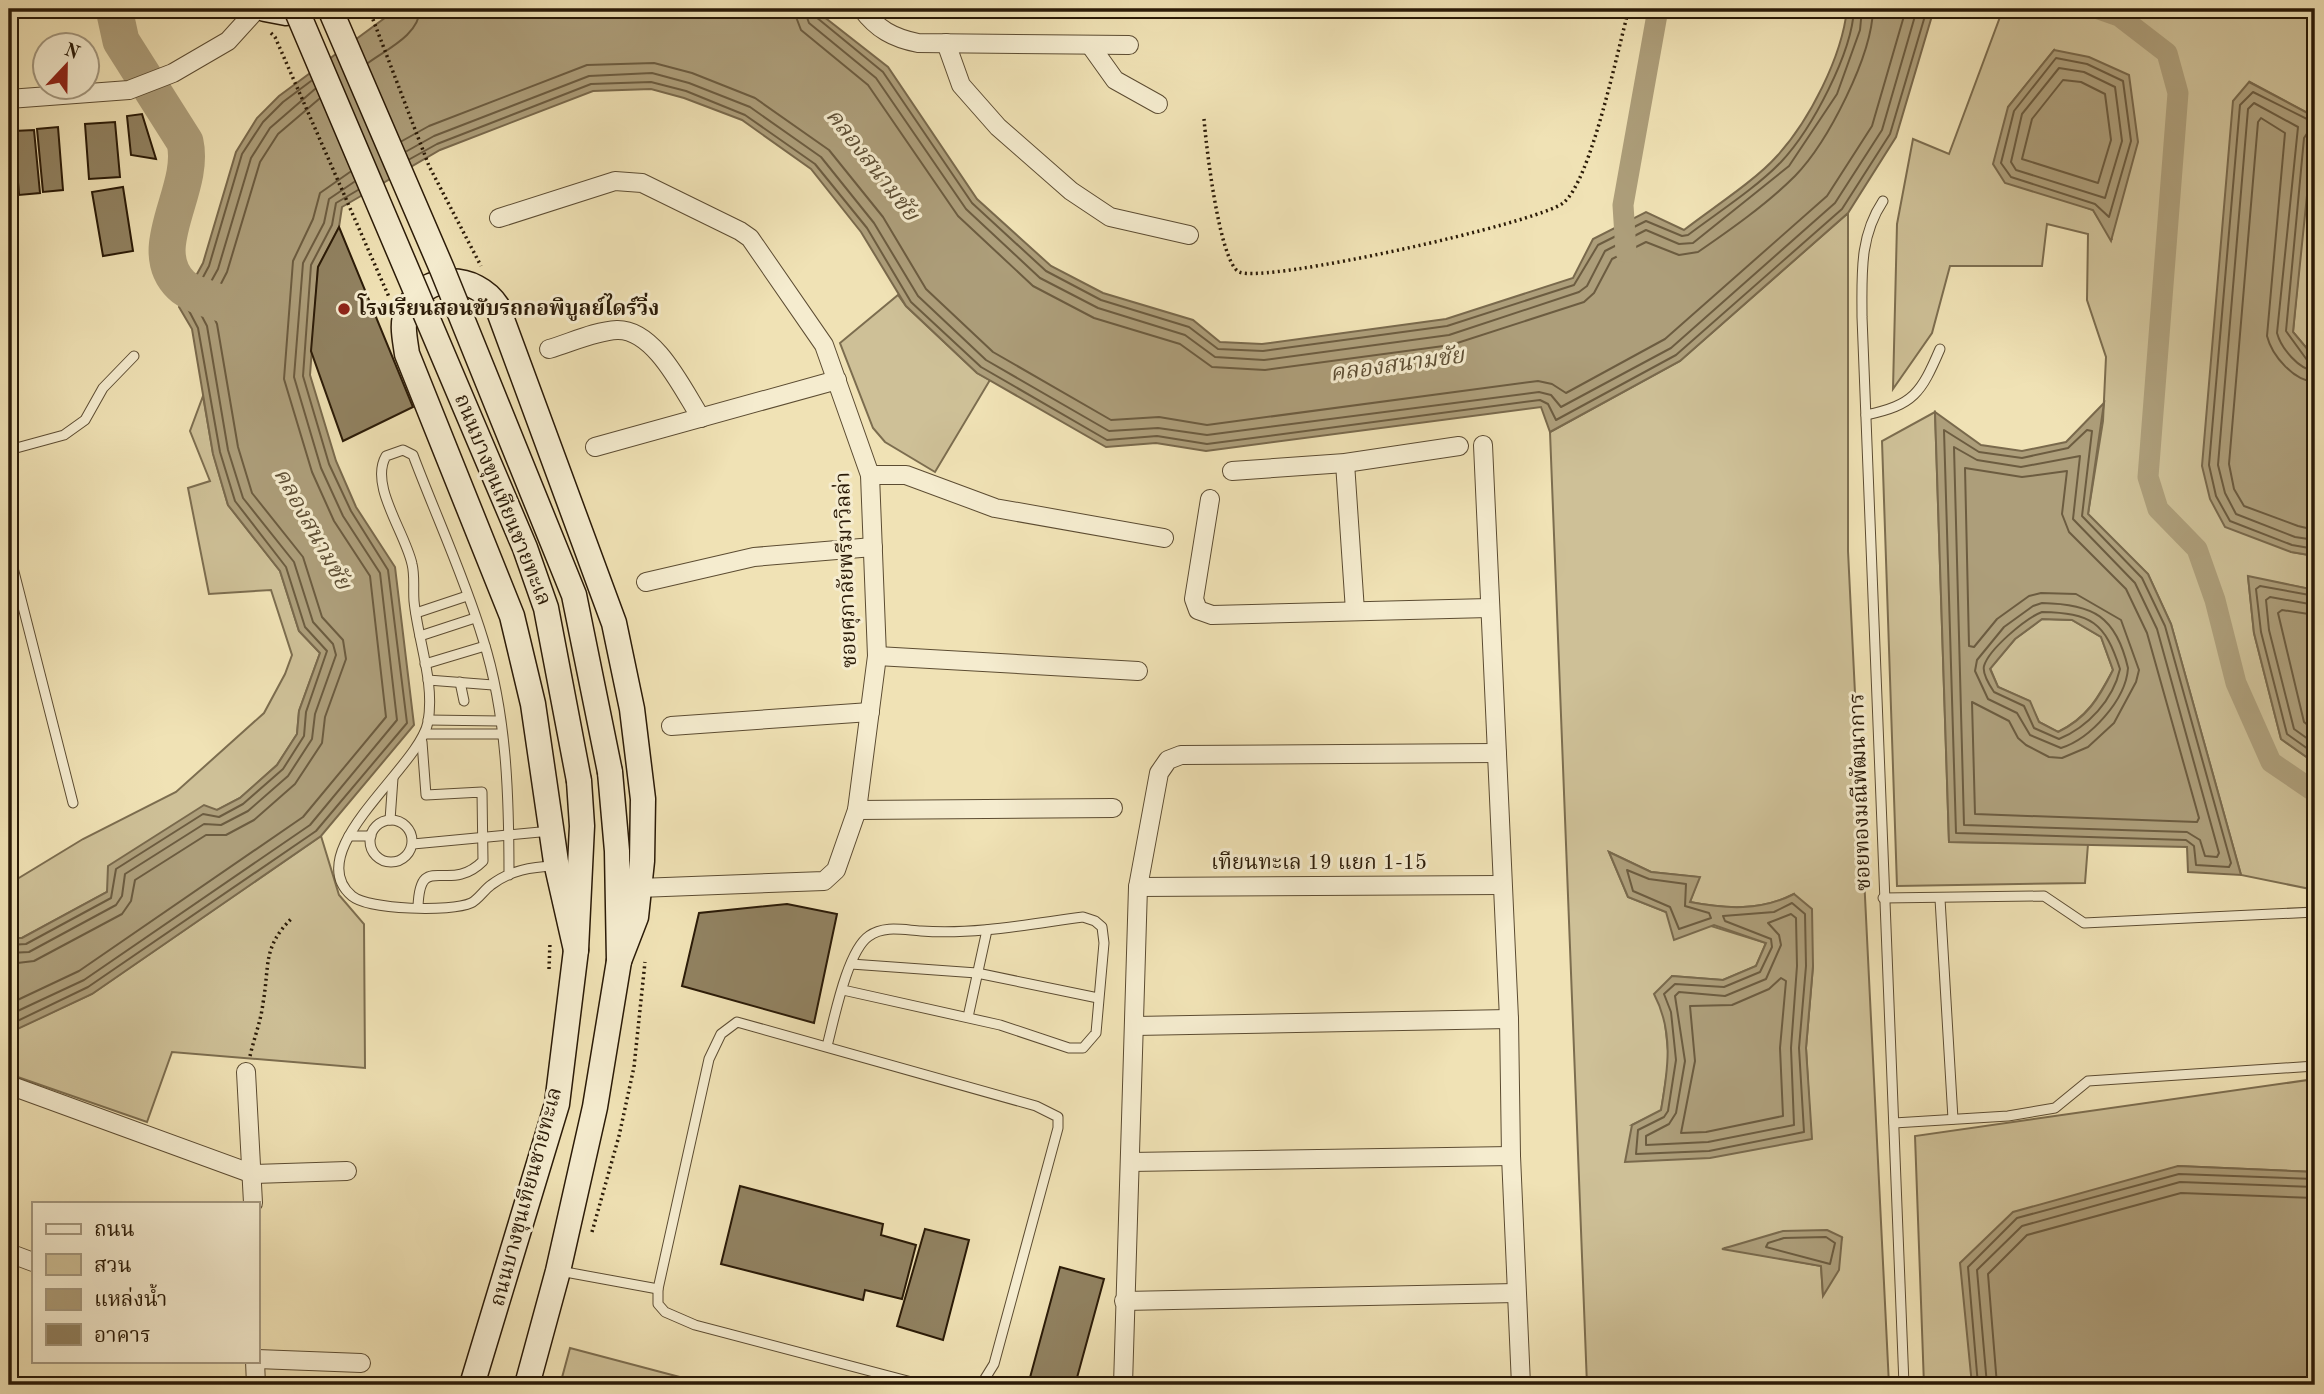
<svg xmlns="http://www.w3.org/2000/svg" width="2324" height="1394" viewBox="0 0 2324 1394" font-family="'Old Standard TT','Noto Serif Thai',serif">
  <rect width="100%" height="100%" fill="#f0e2b5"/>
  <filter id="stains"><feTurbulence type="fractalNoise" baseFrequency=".00286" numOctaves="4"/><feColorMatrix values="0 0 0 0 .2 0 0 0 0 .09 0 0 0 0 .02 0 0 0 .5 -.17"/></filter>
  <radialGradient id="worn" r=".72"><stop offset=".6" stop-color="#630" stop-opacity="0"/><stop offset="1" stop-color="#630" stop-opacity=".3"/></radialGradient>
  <g fill="#cec097" stroke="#7c6d4f" stroke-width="2" fill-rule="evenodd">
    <path d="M2003,9H2315V117L2250,82L2291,552L2315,556V590L2248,577L2254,633L2281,739L2315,763V890L2241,875L2171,624L2148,574L2088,514L2103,421L2106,357L2087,300L2088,234L2047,224L2042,266H1950L1932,333L1893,389L1897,224L1913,139L1949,154ZM2054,50L2112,240L2093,210L2055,196L2008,107Z"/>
    <path d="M2311,137L2315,139V391L2314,357L2293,332Z"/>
    <path d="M1848,213V551L1889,1385H1587L1550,432L1680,361ZM1609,852L1651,872L1699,877L1690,902C1725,909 1761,911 1794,894L1813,966L1806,1048L1811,1139L1765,1146L1632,1125L1661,1111L1669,1060L1664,1013L1672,976L1723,980L1756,966L1766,943L1666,912L1628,897ZM1842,1238L1823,1295L1821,1266L1724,1248Z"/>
    <path d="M898,295L906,306L977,373L990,380L935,472L885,442L873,428L840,343Z"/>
    <path d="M203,396L213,453L228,505L280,571L299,631L320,653L299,711L297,734L277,765L240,798L217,810L107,892L22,938H9V884L83,839L176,792L264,713L285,674L292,655L271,590L209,594L188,488L210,481L190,431Z"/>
    <path d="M1935,412L1949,842L2088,844L2085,883L1897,886L1882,441Z"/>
    <path d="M2042,619L2072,620L2101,637L2113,670C2098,698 2087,718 2058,732L2039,722L2029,701L1998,687L1990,668L2015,639Z"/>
    <path d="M321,836L339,895L364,924L365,1068L172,1052L147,1122L9,1074V1051L16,1029L92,994Z"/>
    <path d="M2315,1079V1172L2178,1166L1970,1381L1972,1385H1924L1915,1136Z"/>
    <path d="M570,1348L710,1385H560Z"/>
  </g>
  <g fill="#ad9e7a" stroke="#79694c" stroke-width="2" fill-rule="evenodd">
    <path d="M397,9H814L888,67L977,199L1051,266L1103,293L1193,320L1220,342L1262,344L1446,319L1573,278L1593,239L1646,212L1684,230C1711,209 1756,180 1777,156C1809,121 1842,57 1847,9H1934L1896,137L1848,213L1680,361L1550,432L1541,407L1206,451L1156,443L1106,447L977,373L906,306L861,232L811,169L742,120L684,98L651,89L593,91L440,150L342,207L339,227L318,267L310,375L336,461L356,507L395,567L414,725L321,836L92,994L9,1033V938H22L107,892L108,866L204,805L217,810L240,798L277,765L297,734L299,711L320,653L299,631L280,571L228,505L213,454L192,329L179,307L203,263L236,152L257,118L279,96Z"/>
    <path d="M2054,50L2089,57L2129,75L2138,142L2111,241L2093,210L2005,183L1993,164L2008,107Z"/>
    <path d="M2249,82L2315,117L2293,332L2314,357L2315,556L2291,552L2225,527L2210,499L2202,466L2233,101Z"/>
    <path d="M2104,403L2088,514L2148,574L2171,624L2241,875L2188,872L2187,847L1949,842L1935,412L1981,445L2022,451L2066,442ZM2042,619L2072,620L2101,637L2113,670C2099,698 2087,718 2058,732L2039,722L2030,701L1998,687L1990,669L2015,639Z"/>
    <path d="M2248,576L2315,590V763L2281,739L2254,633Z"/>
    <path d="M1609,852L1651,872L1700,877L1690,902C1726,909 1761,911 1794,894L1812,909L1813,966L1806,1048L1812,1139L1710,1158L1625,1162L1632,1125L1661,1110C1668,1070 1674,1032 1654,994L1672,976L1723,980L1756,966L1766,943L1714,925L1674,940L1666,912L1628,897Z"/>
    <path d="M2178,1166L2315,1172V1385H1972L1960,1263L2013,1212Z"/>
    <path d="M1827,1230L1842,1237L1839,1270L1823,1296L1821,1266L1722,1249L1783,1231Z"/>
  </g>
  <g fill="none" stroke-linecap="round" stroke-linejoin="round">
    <g stroke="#6c5c40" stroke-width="2">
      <path d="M793,9L801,30L868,85L958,216L1033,286L1094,318L1180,344L1212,367L1265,370L1451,345L1584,302L1594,293L1612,259L1646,242L1679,255L1698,252C1730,230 1767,204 1795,176C1828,142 1872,56 1873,9"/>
      <path d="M804,9L809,23L876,78L966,209L1040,278L1098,308L1185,335L1215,357L1264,360L1449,335L1579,292L1587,286L1605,251L1646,230L1679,244L1693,243L1789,166L1837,94L1860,30L1862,9"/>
      <path d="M813,9L816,17L883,72L972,203L1046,271L1101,300L1189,327L1218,349L1263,351L1447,326L1574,285L1598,245L1646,221L1682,236L1688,235C1717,213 1756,188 1781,162C1812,129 1852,53 1854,9"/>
      <path d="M2056,58L2087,64L2123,81L2131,141L2109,217L2095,204L2011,177L2001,163L2014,111Z"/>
      <path d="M368,63C387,49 419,35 420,9"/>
      <path d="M2059,68L2084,72L2115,87L2122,141L2105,198L2016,170L2011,162L2022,114Z"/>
      <path d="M2063,80L2081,82L2105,94L2111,140L2098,183L2022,159L2032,119Z"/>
      <path d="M2315,123L2253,92L2240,105L2209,465L2216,496L2230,521L2292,545L2315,549"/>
      <path d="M2315,131L2308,132L2304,138L2286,331L2307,360L2315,363"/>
      <path d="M402,141L429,126L587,65L654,63L692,73L755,98L829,150L883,217L926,289L993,352L1111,420L1159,417L1207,425L1538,381L1552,384L1566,393L1665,339L1827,196L1872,126L1906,9"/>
      <path d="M407,151L434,136L589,76L652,73L689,83L750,107L821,157L874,223L918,296L986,360L1109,431L1158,428L1207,435L1539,392L1551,395L1561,407L1671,348L1835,203L1882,130L1917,9"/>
      <path d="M410,159L437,144L591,84L651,82L686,91L745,115L815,164L867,228L911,302L981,367L1107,440L1157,436L1207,444L1540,400L1548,404L1556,420L1676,355L1842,209L1890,134L1927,9"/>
      <path d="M2315,371C2299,370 2281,348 2277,333L2298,127L2254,103L2248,109L2218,465L2225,493L2236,514L2295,537L2315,540"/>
      <path d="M2315,382C2294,381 2272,356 2267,336L2285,133L2261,118L2258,122L2229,464L2234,489L2244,506L2298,526L2315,530"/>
      <path d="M1944,430L1979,452L2022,458L2068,448L2087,430L2092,431L2082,516L2142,578L2165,626L2231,863L2229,867L2196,865L2194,846L2186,840L1956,833Z"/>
      <path d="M1954,447L1977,460L2021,467L2080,456L2073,519L2135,583L2157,629L2219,853L2217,857L2205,856L2200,840L2187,832L1964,825Z"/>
      <path d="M1965,468L2022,477L2067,471L2062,514L2069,532L2126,589L2147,633L2199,818L2197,822L1975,814L1972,702L2009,721L2018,738L2026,745L2049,757L2062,758L2088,747L2114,723L2136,682L2139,670L2121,620L2076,594L2041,593L2029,596L1997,619L1974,647L1969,646Z"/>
      <path d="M2315,596L2260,586L2256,589L2261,632L2287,734L2315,754"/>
      <path d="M2042,603C2093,604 2116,616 2128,668C2126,700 2090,739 2061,748L2030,735L2017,713L1988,699L1975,671L1977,660L2004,627L2033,606Z"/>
      <path d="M2315,605L2270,597L2266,600L2269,630L2294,729L2315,744"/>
      <path d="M2042,612C2091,613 2105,622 2120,669C2113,700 2088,727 2059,739L2034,728L2024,706L1994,692C1990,686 1982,674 1984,666C1989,649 2026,618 2042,612Z"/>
      <path d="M2315,615L2282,610L2278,613L2304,722L2315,731"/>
      <path d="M1627,870L1649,879L1686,884L1685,906L1709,913L1711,918L1679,929L1670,907L1633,891Z"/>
      <path d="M1792,903L1805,914L1806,966L1799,1048L1804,1132L1709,1151L1636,1154L1638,1130L1664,1117L1668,1111L1676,1060L1671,1012L1664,994L1675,984L1724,987L1760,972L1772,947L1771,939L1725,921L1723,916L1774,912Z"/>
      <path d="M1791,914L1796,918L1797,966L1791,1048L1794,1125L1708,1142L1646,1145V1136L1669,1124L1676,1113L1685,1061L1675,996L1679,992L1725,996L1766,979L1781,945L1779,935L1768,923Z"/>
      <path d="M9,945L26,944L111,898L116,869L203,814L219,817L243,804L283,769L304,736L306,712L327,651L305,627L286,567L235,501L220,452L198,328L187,307L209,266L242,154L263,122L283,102L311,81"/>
      <path d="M9,953L29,952L116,905L122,896L125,874L204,824L221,825L248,811L288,776L312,739L315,714L336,655L333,644L313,622L294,562L243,498L228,450L207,326L197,307L218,269L251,158L270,128L315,89"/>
      <path d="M9,964L34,961L122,914L131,901L135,880L206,835H226L254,820L295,784L322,743L325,717L346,659L343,640L322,617L303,557L252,493L238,447L217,324L209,307L227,272L260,162L278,134L319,99"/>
      <path d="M1781,978L1786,981L1780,1048L1783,1116L1706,1132L1681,1133L1695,1061L1690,1006L1732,1005L1769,989Z"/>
      <path d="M9,1004L79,971L303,817L386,717L370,576L334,521L312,472L284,379L293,261L313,219L320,193L350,172"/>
      <path d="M9,1015L84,980L310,825L397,720L380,573L343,516L321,468L294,377L303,263L324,223L329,199L354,182"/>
      <path d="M9,1025L88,987L316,831L407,723L388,570L351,511L329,464L303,376L311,265L332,225L336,203L358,190"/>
      <path d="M1826,1237L1835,1243L1830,1264L1766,1247L1768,1243L1784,1238Z"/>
      <path d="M1978,1385L1968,1267L2017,1218L2179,1174L2315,1179"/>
      <path d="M1987,1385L1977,1270L2022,1226L2180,1182L2315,1187"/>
      <path d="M1997,1385L1988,1274L2027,1235L2181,1193L2315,1198"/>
    </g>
    <g stroke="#ad9e7a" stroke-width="21">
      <path d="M2099,9L2119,16L2167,53L2178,93L2148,477L2158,509L2197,549L2215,600L2236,683L2271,762L2315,792"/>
      <path d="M1626,252L1623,205L1658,9"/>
    </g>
    <path stroke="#ad9e7a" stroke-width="37" d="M114,9L121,41L185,142C196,190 143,248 181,285C192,296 220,302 235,308"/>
  </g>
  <g fill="#918261" stroke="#2a1a07" stroke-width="2">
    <path d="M142,114L156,159L131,155L127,116Z"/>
    <path d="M115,122L120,177L89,179L85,124Z"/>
    <path d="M58,127L63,190L43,192L37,129Z"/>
    <path d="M34,130L40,193L19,195L14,131Z"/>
    <path d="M9,132L16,195L9,196Z"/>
    <path d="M123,187L133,251L103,256L92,192Z"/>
    <path d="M339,227L413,407L343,441L311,351L318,267Z"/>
    <path d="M787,904L837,914L814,1023L682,986L699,913Z"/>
    <path d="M740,1186L883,1224L881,1235L916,1245L902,1299L865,1290L863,1300L721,1264Z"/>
    <path d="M925,1229L969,1240L943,1340L897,1326Z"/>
    <path d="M1060,1267L1104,1279L1075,1385H1028Z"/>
  </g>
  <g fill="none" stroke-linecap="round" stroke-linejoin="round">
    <defs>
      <g id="lane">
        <path d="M1883,201C1859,237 1862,275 1862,317L1904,1385"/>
        <path d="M1866,415C1914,405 1921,393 1940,349"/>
        <path d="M9,450L64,435L85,420L103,388L134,356"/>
        <path d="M9,552L73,803"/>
        <path d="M416,613L467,596"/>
        <path d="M420,636L475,618"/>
        <path d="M425,664L485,646"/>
        <path d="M428,680L493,685"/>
        <path d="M460,682L464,701"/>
        <path d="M428,720L500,721"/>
        <path d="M424,734H502"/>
        <circle cx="391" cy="841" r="21"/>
        <path d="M390,820L393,778"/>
        <path d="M349,836H371"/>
        <path d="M413,844L551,831"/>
        <path d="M509,875C509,797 507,715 483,639C464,576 436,516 413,455L403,450L386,456C369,485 405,532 412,564C415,576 413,589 414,601C418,641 435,682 428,722C420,767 299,851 352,896C369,910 451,912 471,903C478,900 484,890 491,885C511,870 531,867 555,866"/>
        <path d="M1883,898L2044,896L2084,923L2315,912"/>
        <path d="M1940,899L1953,1119"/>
        <path d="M418,907C420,849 448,896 483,861L482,792L426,795L422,742"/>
        <path d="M851,964L977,973L1098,998"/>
        <path d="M968,1017L987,930"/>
        <path d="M827,1046C834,1020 847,951 869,936C884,925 904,930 921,931C975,935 1030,924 1083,917L1095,921L1102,927L1104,943L1096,1033L1083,1048H1069L1000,1025L843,990"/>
        <path d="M1894,1123L2008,1116L2055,1108L2088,1081L2315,1066"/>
        <path d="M560,1271L658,1289"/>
        <path d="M923,1385L695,1325L665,1312L658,1304V1289L709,1059L721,1034L737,1022L1036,1106L1058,1117V1128L994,1364L981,1385"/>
      </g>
      <g id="street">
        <path d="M862,9C877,29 893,38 918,43L1129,45"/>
        <path d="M946,43L961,85L998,127L1071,191L1110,217L1189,235"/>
        <path d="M1090,45L1115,80L1158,104"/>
        <path d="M9,99L129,90L173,73L228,41L257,9"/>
        <path d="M499,218L615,181L642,183L740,231L750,238L824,345L870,475L877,656L857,810L836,870L824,881L639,888"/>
        <path d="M549,349C570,343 595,331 617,330C655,329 683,390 701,418"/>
        <path d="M1483,445L1509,1019L1511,1156L1521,1385"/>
        <path d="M595,447L837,380"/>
        <path d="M1345,463L1355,611"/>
        <path d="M1232,471L1345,463L1459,446"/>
        <path d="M870,475H906L995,508L1164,538"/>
        <path d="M1210,499L1194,599L1198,610L1212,615L1489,608"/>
        <path d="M646,582L754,557L873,547"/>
        <path d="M877,656L1138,671"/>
        <path d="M671,726L870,712"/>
        <path d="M857,810L1113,808"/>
        <path d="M1138,887L1501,885"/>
        <path d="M1135,1026L1509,1019"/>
        <path d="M246,1072L253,1203"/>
        <path d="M9,1085L253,1174L347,1171"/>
        <path d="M1130,1162L1511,1156"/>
        <path d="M9,1253L33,1262"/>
        <path d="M1124,1301L1516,1293"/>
        <path d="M257,1359L361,1363"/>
        <path d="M255,1361L256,1385"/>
        <path d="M1123,1385L1138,887L1159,773L1168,760L1181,755L1497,753"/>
      </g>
      <g id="secondary">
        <path d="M265,9L286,13L295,9"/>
        <path d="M576,950L556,862L533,704L512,616L407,354C405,339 401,324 407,310C425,271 476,274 497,306L614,623L632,709L643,799L642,861L636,917L619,961"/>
        <path d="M472,1385L557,1104L576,950L582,826L579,781"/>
        <path d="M527,1385L558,1271L595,1107L619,961L617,851L610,772"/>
      </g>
    </defs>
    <use href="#lane" stroke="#5c4c32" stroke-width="11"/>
    <use href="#street" stroke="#5c4c32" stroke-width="20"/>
    <use href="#secondary" stroke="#2a1a07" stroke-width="27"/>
    <g stroke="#2a1a07" stroke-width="3.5" stroke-dasharray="2 3.5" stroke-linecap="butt">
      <path d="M369,9L429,166L481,266"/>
      <path d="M271,33L275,37L389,297"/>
      <path d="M1204,119C1206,144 1219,261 1239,272C1264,284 1538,223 1563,203C1591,182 1618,47 1629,9"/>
      <path d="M549,969L550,942"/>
      <path d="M250,1056C254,1038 261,1021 263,1003C270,964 262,948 292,918"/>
      <path d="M592,1232L619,1136L634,1067L645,962"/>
    </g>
    <use href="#lane" stroke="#f5eccf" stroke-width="9"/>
    <use href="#street" stroke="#f5eccf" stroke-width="18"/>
    <use href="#secondary" stroke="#f5eccf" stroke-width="24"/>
    <defs>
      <g id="secondary-bridge">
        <path d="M296,9L525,548L546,608L579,781"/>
        <path d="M330,9L442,269L574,595L610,772"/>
      </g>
    </defs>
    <use href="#secondary-bridge" stroke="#2a1a07" stroke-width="27" stroke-linecap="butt"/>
    <use href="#secondary-bridge" stroke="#f5eccf" stroke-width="24"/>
  </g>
  <circle fill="#8f2418" stroke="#f5eccf" stroke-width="2.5" cx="344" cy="309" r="7"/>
  <g text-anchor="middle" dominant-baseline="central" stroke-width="6" stroke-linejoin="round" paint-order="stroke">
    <g font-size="21" font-weight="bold" fill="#2a1a07" stroke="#f5eccf" text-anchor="start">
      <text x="358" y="309">โรงเรียนสอนขับรถกอพิบูลย์ไดร์วิ่ง</text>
    </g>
    <g font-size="21" fill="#2a1a07" stroke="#f5eccf">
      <text transform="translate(502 500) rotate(68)">ถนนบางขุนเทียนชายทะเล</text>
      <text transform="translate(847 570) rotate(-92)">ซอยศุภาลัยพรีมาวิลล่า</text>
      <text transform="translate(1861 792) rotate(-92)">ซอยทองมณีพัฒนาการ</text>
      <text x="1319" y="863">เทียนทะเล 19 แยก 1-15</text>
      <text transform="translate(527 1197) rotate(-75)">ถนนบางขุนเทียนชายทะเล</text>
    </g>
    <g font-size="23" font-style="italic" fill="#5e4f35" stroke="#f5eccf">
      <text transform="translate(872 165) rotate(52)">คลองสนามชัย</text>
      <text transform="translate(1397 365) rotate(-8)">คลองสนามชัย</text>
      <text transform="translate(312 529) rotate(61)">คลองสนามชัย</text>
    </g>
  </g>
  <rect width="2324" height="1394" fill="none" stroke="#f0e2b5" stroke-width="35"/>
  <rect x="10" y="10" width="2303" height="1373" fill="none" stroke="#2a1a07" stroke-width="3.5"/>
  <rect x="18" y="18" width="2289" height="1359" fill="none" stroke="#2a1a07" stroke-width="2"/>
  <rect x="32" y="1202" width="228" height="161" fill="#f5eccf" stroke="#a4987f" stroke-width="2"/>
  <rect x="46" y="1224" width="35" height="10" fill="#f5eccf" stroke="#a4987f" stroke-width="2"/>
  <text x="94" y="1236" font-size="21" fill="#2a1a07">ถนน</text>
  <rect x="46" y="1254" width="35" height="21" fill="#cec097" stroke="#a4987f" stroke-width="2"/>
  <text x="94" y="1272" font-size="21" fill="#2a1a07">สวน</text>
  <rect x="46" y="1289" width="35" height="21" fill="#ad9e7a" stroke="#a4987f" stroke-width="2"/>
  <text x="94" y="1306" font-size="21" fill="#2a1a07">แหล่งน้ำ</text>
  <rect x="46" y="1324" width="35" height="21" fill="#918261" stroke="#a4987f" stroke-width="2"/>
  <text x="94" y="1342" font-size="21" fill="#2a1a07">อาคาร</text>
  <g transform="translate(66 66) rotate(22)"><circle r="33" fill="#f5eccf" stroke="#a4987f" stroke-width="2"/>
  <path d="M0-5L12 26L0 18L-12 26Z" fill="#8f2418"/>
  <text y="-10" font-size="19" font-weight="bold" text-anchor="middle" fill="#2a1a07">N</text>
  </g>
  <rect width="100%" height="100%" filter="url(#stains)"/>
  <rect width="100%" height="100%" fill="url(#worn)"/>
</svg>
